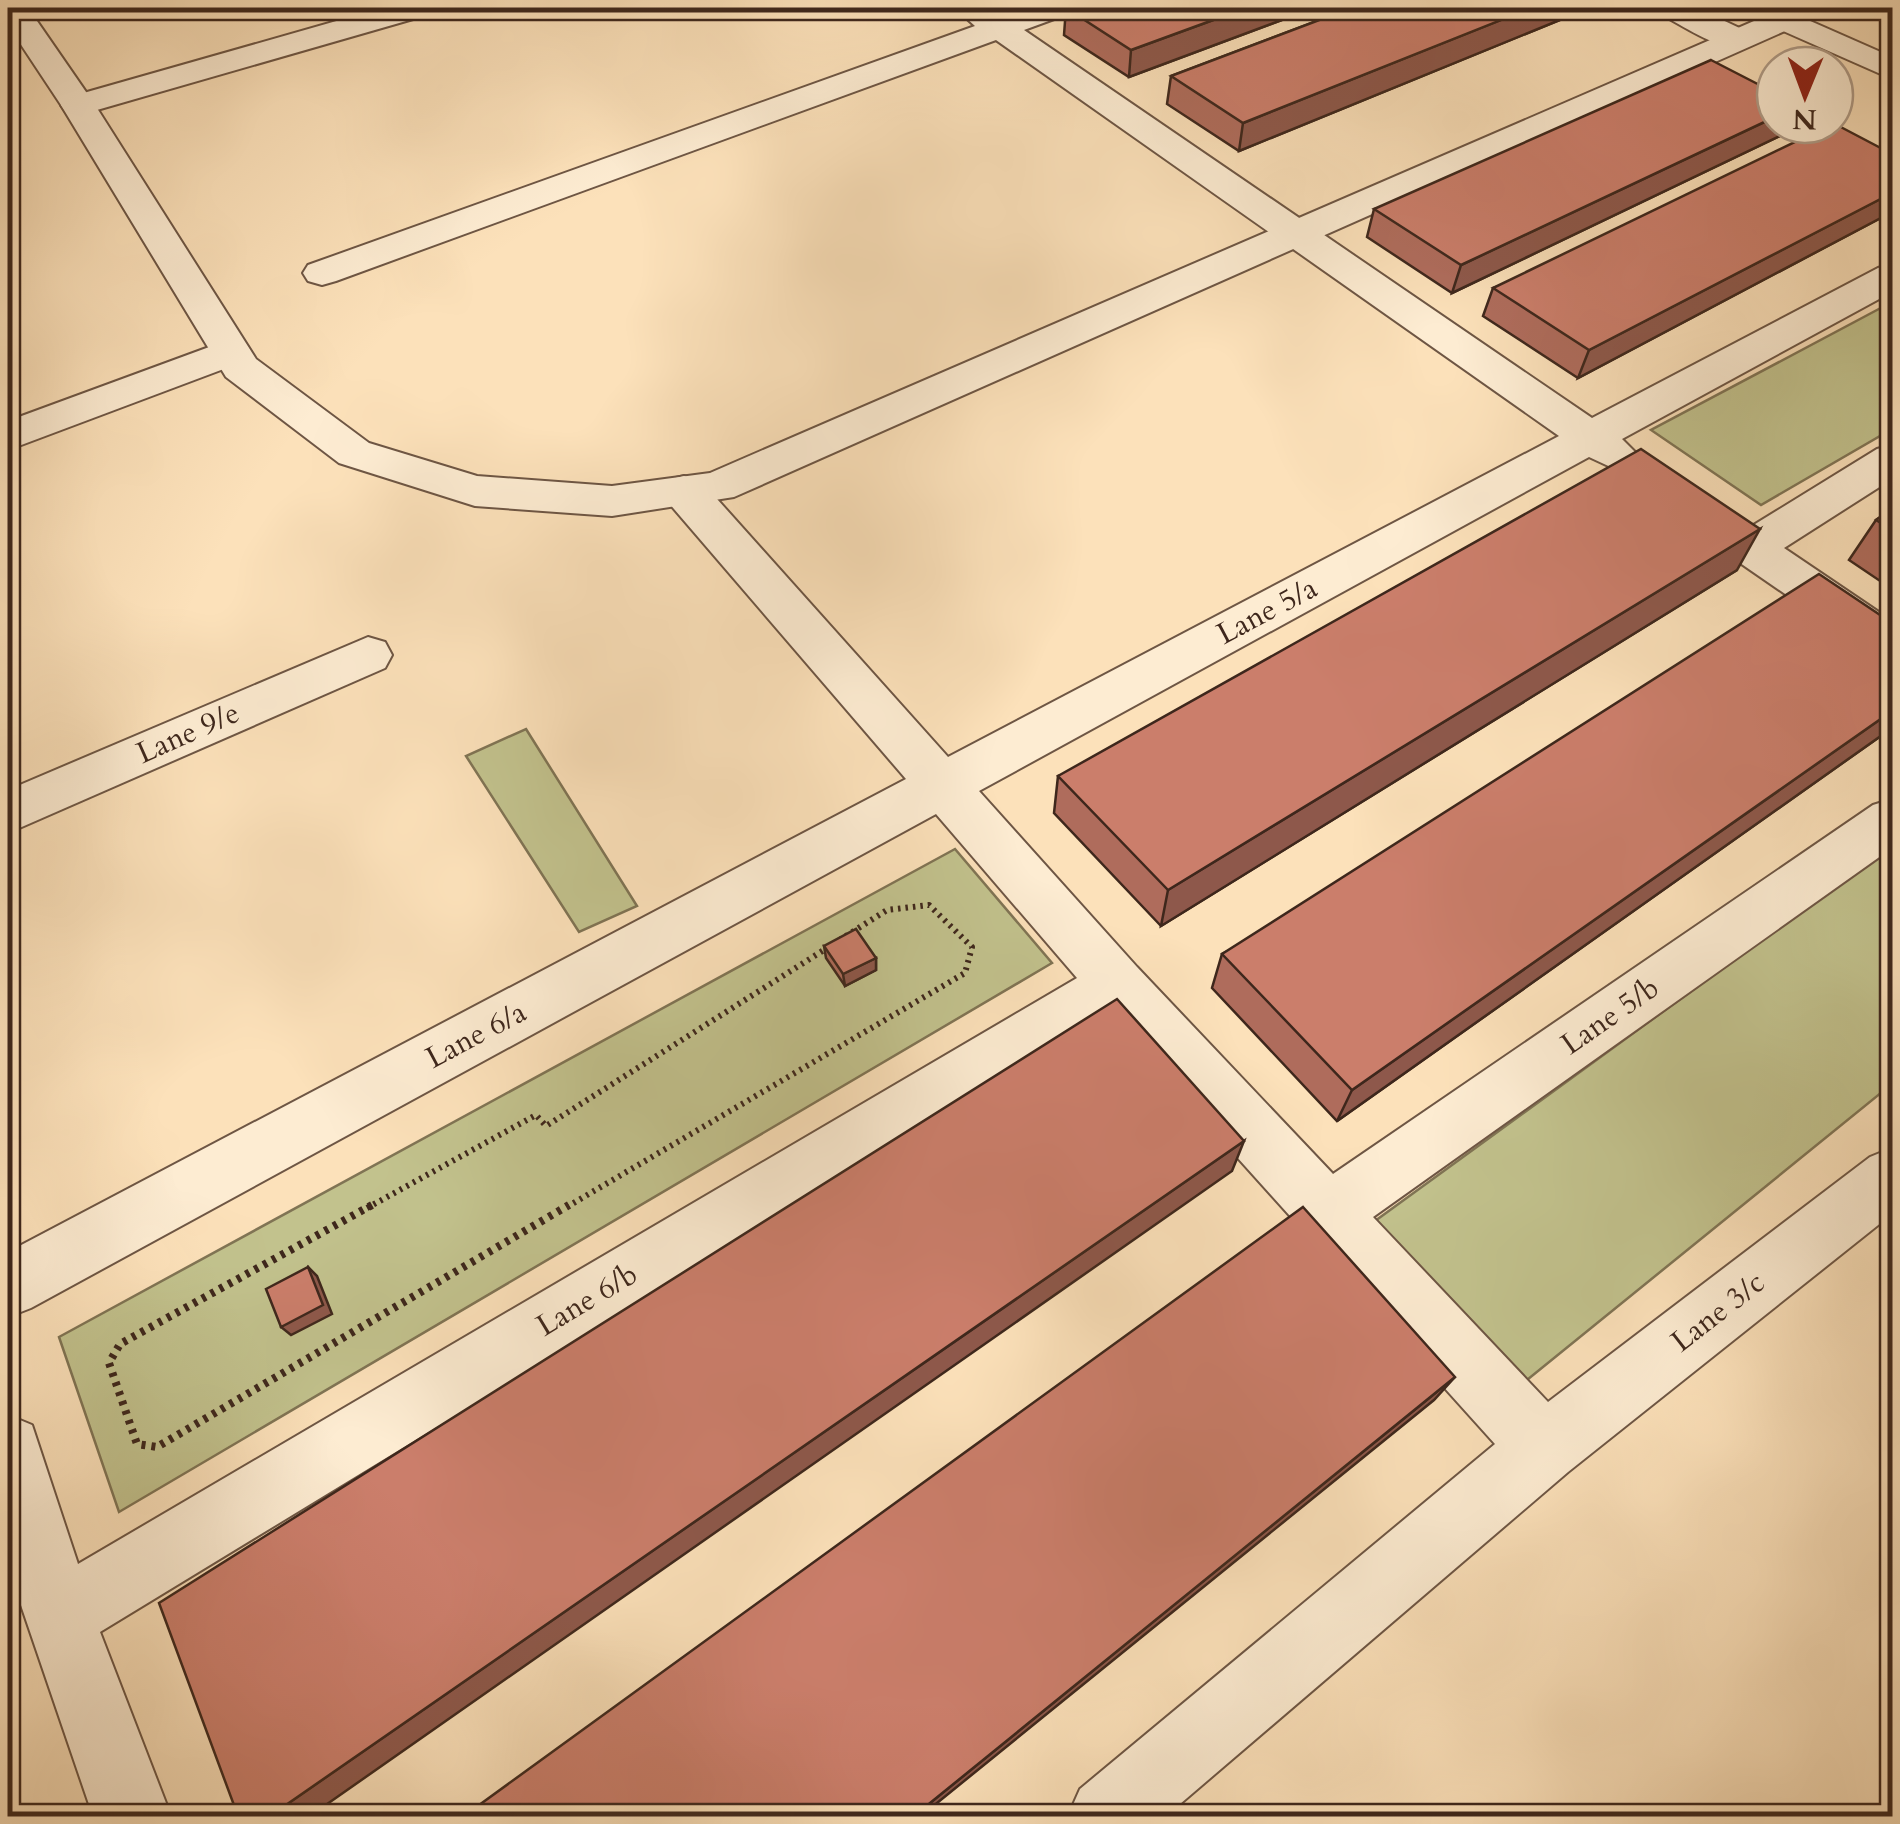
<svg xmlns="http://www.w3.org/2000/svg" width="1900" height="1824" viewBox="0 0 1900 1824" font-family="Cardo,serif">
  <rect width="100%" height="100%" fill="#fce1ba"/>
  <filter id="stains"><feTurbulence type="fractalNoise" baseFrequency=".002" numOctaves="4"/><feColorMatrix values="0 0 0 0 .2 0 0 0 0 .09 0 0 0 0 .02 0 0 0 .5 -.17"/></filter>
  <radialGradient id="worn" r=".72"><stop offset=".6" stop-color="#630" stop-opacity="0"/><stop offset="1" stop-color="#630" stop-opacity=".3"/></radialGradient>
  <g fill="#c2c28d" stroke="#807454" stroke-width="2.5">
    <path d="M1892,302V429L1761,505L1651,430Z"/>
    <path d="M526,729L637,906L579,932L466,756Z"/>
    <path d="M1892,845V1084L1522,1384L1375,1221Z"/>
    <path d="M955,849L1052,963L119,1512L59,1337Z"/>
  </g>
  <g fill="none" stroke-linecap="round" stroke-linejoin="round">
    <defs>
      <g id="minor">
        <path d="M382,8H432L427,15L90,112L78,115L66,112L61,105L66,98Z"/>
        <path d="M955,8H992L1003,15L1025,8H1070L1065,15L1024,30L1592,418L1878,268L1892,264V292L1622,439L1639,456L1632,466L1617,470L1589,457L979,791L1137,967L1333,1174L1873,805L1892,799V848L1373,1217L1548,1402L1870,1157L1892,1148V1214L1568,1472L1166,1816H1068L1080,1789L1495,1444L1111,1017L100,1632L171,1816H93L8,1567V1415L32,1425L78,1564L1077,978L936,814L31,1308L8,1317V1252L906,779L668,502L662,491L668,480L684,476L700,480L948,757L1559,436L996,40L336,281L322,285L308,281L303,273L308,265L975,26Z"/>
        <path d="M1657,8H1697L1748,32L1753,39L1748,46C1720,53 1686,27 1662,15Z"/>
        <path d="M1783,9L1892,57V79L1772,26L1767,19L1772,12Z"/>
        <path d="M1783,125H1828L1892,159V184L1879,181L1789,132Z"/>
        <path d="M231,339L245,343L251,352L245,361L8,450V421Z"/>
        <path d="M1892,445V479L1784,548L1892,621V662L1875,656L1672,516L1666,505L1672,494C1704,486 1726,509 1752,526L1877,449Z"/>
        <path d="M368,637L385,642L392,655L385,668L8,833V790Z"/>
      </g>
      <path id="tertiary" d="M8,8H28L95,105L256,359L369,443L477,476L612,486L710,473L1784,8H1826L1821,15L734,497L612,516L475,506L339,463L226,377L61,105L8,25Z"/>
    </defs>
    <use href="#minor" stroke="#6e5644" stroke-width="4"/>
    <use href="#tertiary" stroke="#6e5644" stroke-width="4"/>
    <path stroke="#3e271c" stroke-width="6" stroke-dasharray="2.5 5" stroke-linecap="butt" d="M367,1208L536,1115L546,1126L887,910L929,905L972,947L965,973L565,1208"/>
    <path stroke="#3e271c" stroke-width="8" stroke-dasharray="4 6" stroke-linecap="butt" d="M372,1205L120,1344L109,1363L137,1444L157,1447L569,1205"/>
    <use href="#minor" fill="#fdecd2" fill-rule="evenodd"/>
    <use href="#tertiary" fill="#fdecd2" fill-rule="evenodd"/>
  </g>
  <g fill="#af6c5c" stroke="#3e271c" stroke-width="2.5">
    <path d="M1066,8H1314L1129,77L1064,35Z"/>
    <path d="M1351,8H1589L1239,151L1167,104L1171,76Z"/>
    <path d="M1775,125H1790L1786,133L1452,293L1367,237L1374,209Z"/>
    <path d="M1892,154V212L1578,378L1483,316L1493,288Z"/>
    <path d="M1892,509V589L1849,560L1876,520Z"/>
    <path d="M1737,570L1161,926L1054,813L1058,776Z"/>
    <path d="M1892,623V728L1337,1121L1212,988L1222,954Z"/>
    <path d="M824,946L876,958V970L845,986L826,958Z"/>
  </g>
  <g fill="#8e584b" stroke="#3e271c" stroke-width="2.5">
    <path d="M1246,8H1314L1129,77L1131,50Z"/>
    <path d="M1531,8H1589L1239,151L1243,123Z"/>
    <path d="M1775,117V125H1790L1786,133L1452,293L1461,265Z"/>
    <path d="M1892,193V212L1578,378L1589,350Z"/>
    <path d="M1760,529L1737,570L1161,926L1168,890Z"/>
    <path d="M1892,711V728L1337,1121L1352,1090Z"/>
    <path d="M876,958V970L845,986L843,974Z"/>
    <path d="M1244,1141L1232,1171L310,1816H270Z"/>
    <path d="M308,1267L317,1276L332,1314L291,1335L281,1327Z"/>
    <path d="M1455,1377L1434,1400L921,1816H914Z"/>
  </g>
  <g fill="#cb7e6b" stroke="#3e271c" stroke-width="2.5">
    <path d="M1066,8H1246L1131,50Z"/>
    <path d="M1351,8H1531L1243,123L1171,76Z"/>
    <path d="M1711,60L1775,93V117L1461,265L1374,209Z"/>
    <path d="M1835,124L1892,154V193L1589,350L1493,288L1830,125Z"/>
    <path d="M1641,449L1760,529L1168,890L1058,776Z"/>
    <path d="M1892,509V530L1876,520Z"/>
    <path d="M1819,574L1892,623V711L1352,1090L1222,954Z"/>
    <path d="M856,929L876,958L843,974L824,946Z"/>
    <path d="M1117,999L1244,1141L270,1816H238L159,1603Z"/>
    <path d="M1303,1207L1455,1377L914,1816H464Z"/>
    <path d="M308,1267L323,1305L281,1327L266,1289Z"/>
  </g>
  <g text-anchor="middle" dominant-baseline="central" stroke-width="9" stroke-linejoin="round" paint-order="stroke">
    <g font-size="30" fill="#3e271c" stroke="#fdecd2">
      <text transform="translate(1267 611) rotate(-28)">Lane 5/a</text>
      <text transform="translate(188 733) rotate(-24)">Lane 9/e</text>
      <text transform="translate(1610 1016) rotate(-35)">Lane 5/b</text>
      <text transform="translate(476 1035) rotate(-28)">Lane 6/a</text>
      <text transform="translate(587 1300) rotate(-31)">Lane 6/b</text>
      <text transform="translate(1718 1312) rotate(-38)">Lane 3/c</text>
    </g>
  </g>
  <rect width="1900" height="1824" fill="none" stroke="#fce1ba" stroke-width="40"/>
  <rect x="10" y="10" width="1880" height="1804" fill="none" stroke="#3e271c" stroke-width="5"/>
  <rect x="20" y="20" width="1860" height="1784" fill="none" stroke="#3e271c" stroke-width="2.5"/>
  <g transform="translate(1805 95) rotate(181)"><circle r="48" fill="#fdecd2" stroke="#b19d89" stroke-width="2.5"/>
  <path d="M0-8L18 38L0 25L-18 38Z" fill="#8f2418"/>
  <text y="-15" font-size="28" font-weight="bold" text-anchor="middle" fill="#3e271c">N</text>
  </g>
  <rect width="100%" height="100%" filter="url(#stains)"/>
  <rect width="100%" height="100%" fill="url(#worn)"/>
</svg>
